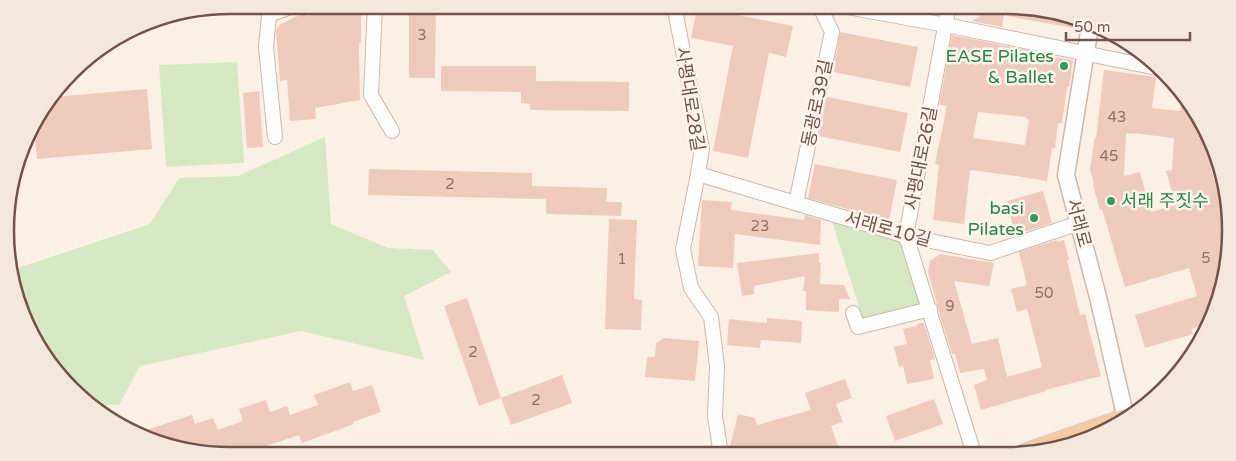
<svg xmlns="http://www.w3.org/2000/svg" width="1236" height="461" viewBox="0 0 1236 461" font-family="'Varela Round','Noto Sans KR',sans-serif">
  <rect width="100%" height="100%" fill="#fbf0e5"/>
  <g fill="#d7e8c4">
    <path d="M237,62L244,163L166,167L159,65Z"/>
    <path d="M325,137L331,224L388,248L433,250L451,272L404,296L424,360L301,331L140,366L119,405L90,406L43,356L9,275V271L150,224L179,178L238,176Z"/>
    <path d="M832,221L901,242L921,304L863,319Z"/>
  </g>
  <g fill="#efcbbe" fill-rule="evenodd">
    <path d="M334,5H361V43H359L360,100L315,108L316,119L290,121L287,80L280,81L276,31L279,25L308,11V17L324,6Z"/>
    <path d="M409,5H436L435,78H409Z"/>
    <path d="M960,5H1006L1002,27L972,21L981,16L959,12Z"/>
    <path d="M1008,5L1064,13L1081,21L1079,29L1007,16Z"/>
    <path d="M697,7L793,26L786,57L769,53L748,158L713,151L733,46L691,38Z"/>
    <path d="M840,32L918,47L910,87L833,72Z"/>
    <path d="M952,35L1035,52V54L1073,60L1069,87H1067L1062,123H1058L1055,148H1052L1047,181L1016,176L970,170L964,224L933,220L939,165L935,164L947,106L939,105ZM978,112L1026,117V119H1029L1025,145L973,138Z"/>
    <path d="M441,66H536V81L629,82V111L530,110V104L521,103V92L441,91Z"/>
    <path d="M1104,70L1156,77L1152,108L1180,111L1182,97L1201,118L1208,138L1206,150L1227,226L1223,289L1207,324L1191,329L1193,334L1145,348L1135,315L1197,296L1189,268L1125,287L1102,209L1100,210L1093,185L1094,184L1090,169L1095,137L1096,138ZM1126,133L1132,134V133L1174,138L1172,170L1166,171L1176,205L1151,212L1140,172L1124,176Z"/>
    <path d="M147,89L152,149L37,159L33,123L35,118L52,97Z"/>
    <path d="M259,91L263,147L247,148L243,93Z"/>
    <path d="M827,97L908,113L900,152L819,136Z"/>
    <path d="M815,164L897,180L889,220L868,215L808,198Z"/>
    <path d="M369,169L532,173V186L607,188L606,202H622L621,216L546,214V199L368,195Z"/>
    <path d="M1043,191L1052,223L1015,235L1007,201Z"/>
    <path d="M702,200L732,202L731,210L804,220L805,215L821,220L820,245L735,234L733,268L698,266Z"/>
    <path d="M609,219L637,220L634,299L642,300L641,330L605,329Z"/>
    <path d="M1057,240V242L1064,240L1069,259L1067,260L1080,315L1085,314L1101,376L1045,390L1046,391L981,410L974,385L987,380L984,369L960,373L955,354H952L941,319L928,272L930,261L940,254L994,263L989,286L954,281L972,344L998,338L1007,377L1042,367L1027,309L1017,312L1011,289L1027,285L1019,252Z"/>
    <path d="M819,253V263H821L820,284L844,285L850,299H839V312L806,310V291H803L805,276L754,286V294L742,296L737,263Z"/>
    <path d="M467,298L501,398L479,406L444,306Z"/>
    <path d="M767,318L802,321L801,343L761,340L760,348L727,345L729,319L767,323Z"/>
    <path d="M919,323H924L935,359L930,360L934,379L907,384L903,366L899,367L894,347L907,344L903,329L916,326Z"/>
    <path d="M664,338L699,341L695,381L645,377L647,357H655L656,343Z"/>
    <path d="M562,375L572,403L511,425L501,398Z"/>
    <path d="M845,379L852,398L836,404L843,422L831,426L841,454L730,455L729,450L738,414L755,418L757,425L811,410L805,393Z"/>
    <path d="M350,382L353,391L372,385L381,412L353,422L354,424L302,443L299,435L260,448L259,446L232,455L229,446L208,453L172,448L140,432L192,415L195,424L213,418L218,430L243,421L239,409L266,400L270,412L287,406L290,415L318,405L314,395Z"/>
    <path d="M934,399L943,424L895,441L886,416Z"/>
  </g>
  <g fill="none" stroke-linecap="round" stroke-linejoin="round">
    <defs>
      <g id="minor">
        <path d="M270,5L266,47L275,137"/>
        <path d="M375,5L371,95L392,131"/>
        <path d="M674,5L702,148L698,174L683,249L691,288L711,317L717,366L715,416L721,455"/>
        <path d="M836,5L946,25L1157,68"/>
        <path d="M949,5L906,236L974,454"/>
        <path d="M269,15L296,5"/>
        <path d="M698,174L906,236L990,253L1079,223"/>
        <path d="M796,203L832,32L819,5"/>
        <path d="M853,313L858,327L930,309"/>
      </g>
      <path id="tertiary" d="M1090,26L1066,175L1099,301L1126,419"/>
      <path id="primary" d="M1027,454L1125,420"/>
    </defs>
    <use href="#minor" stroke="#ceb8af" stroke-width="16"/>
    <use href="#tertiary" stroke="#ceb8af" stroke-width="19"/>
    <use href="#primary" stroke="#d8cfcd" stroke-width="24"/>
    <use href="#minor" stroke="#fff" stroke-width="14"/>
    <use href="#tertiary" stroke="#fff" stroke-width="16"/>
    <use href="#primary" stroke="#f6cba1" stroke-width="21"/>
  </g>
  <g fill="#2e9e5b" stroke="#fef4eb" stroke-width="2">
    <circle cx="1064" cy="66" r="5"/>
    <circle cx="1111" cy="201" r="5"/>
    <circle cx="1034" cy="218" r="5"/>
  </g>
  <g text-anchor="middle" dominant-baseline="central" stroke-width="5" stroke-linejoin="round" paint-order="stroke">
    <g font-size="15" fill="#917268">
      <text x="422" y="35">3</text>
      <text x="1117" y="117">43</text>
      <text x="1109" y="156">45</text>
      <text x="450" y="184">2</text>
      <text x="760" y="226">23</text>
      <text x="1206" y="258">5</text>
      <text x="622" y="259">1</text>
      <text x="1044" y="293">50</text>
      <text x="950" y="306">9</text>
      <text x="473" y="352">2</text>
      <text x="536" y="400">2</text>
    </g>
    <g font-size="18" fill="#27864d" stroke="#fef4eb" text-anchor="end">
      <text x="1054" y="56">EASE Pilates<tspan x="1054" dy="21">&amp; Ballet</tspan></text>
      <text x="1121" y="201" text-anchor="start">서래 주짓수</text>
      <text x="1024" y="208">basi<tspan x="1024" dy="21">Pilates</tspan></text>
    </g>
    <g font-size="18" fill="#72544c" stroke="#fef4eb">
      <text transform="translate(690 99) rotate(81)">사평대로28길</text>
      <text transform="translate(817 103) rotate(-78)">동광로39길</text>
      <text transform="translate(921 158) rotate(-79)">사평대로26길</text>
      <text transform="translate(1079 223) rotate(75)">서래로</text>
      <text transform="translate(888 229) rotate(15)">서래로10길</text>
    </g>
  </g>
  <path d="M0 0H1236V461H0ZM230 14H1006A216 216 0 0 1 1222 230V231A216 216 0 0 1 1006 447H230A216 216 0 0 1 14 231V230A216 216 0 0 1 230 14Z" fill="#f3e7de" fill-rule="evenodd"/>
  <path fill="none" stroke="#72544c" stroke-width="2.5" d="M230 14H1006A216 216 0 0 1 1222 230V231A216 216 0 0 1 1006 447H230A216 216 0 0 1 14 231V230A216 216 0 0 1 230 14Z"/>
  <path d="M1066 32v8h124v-8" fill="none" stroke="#72544c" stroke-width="2.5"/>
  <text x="1074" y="32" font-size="15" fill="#72544c" stroke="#fef4eb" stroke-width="4" paint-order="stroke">50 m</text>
</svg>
